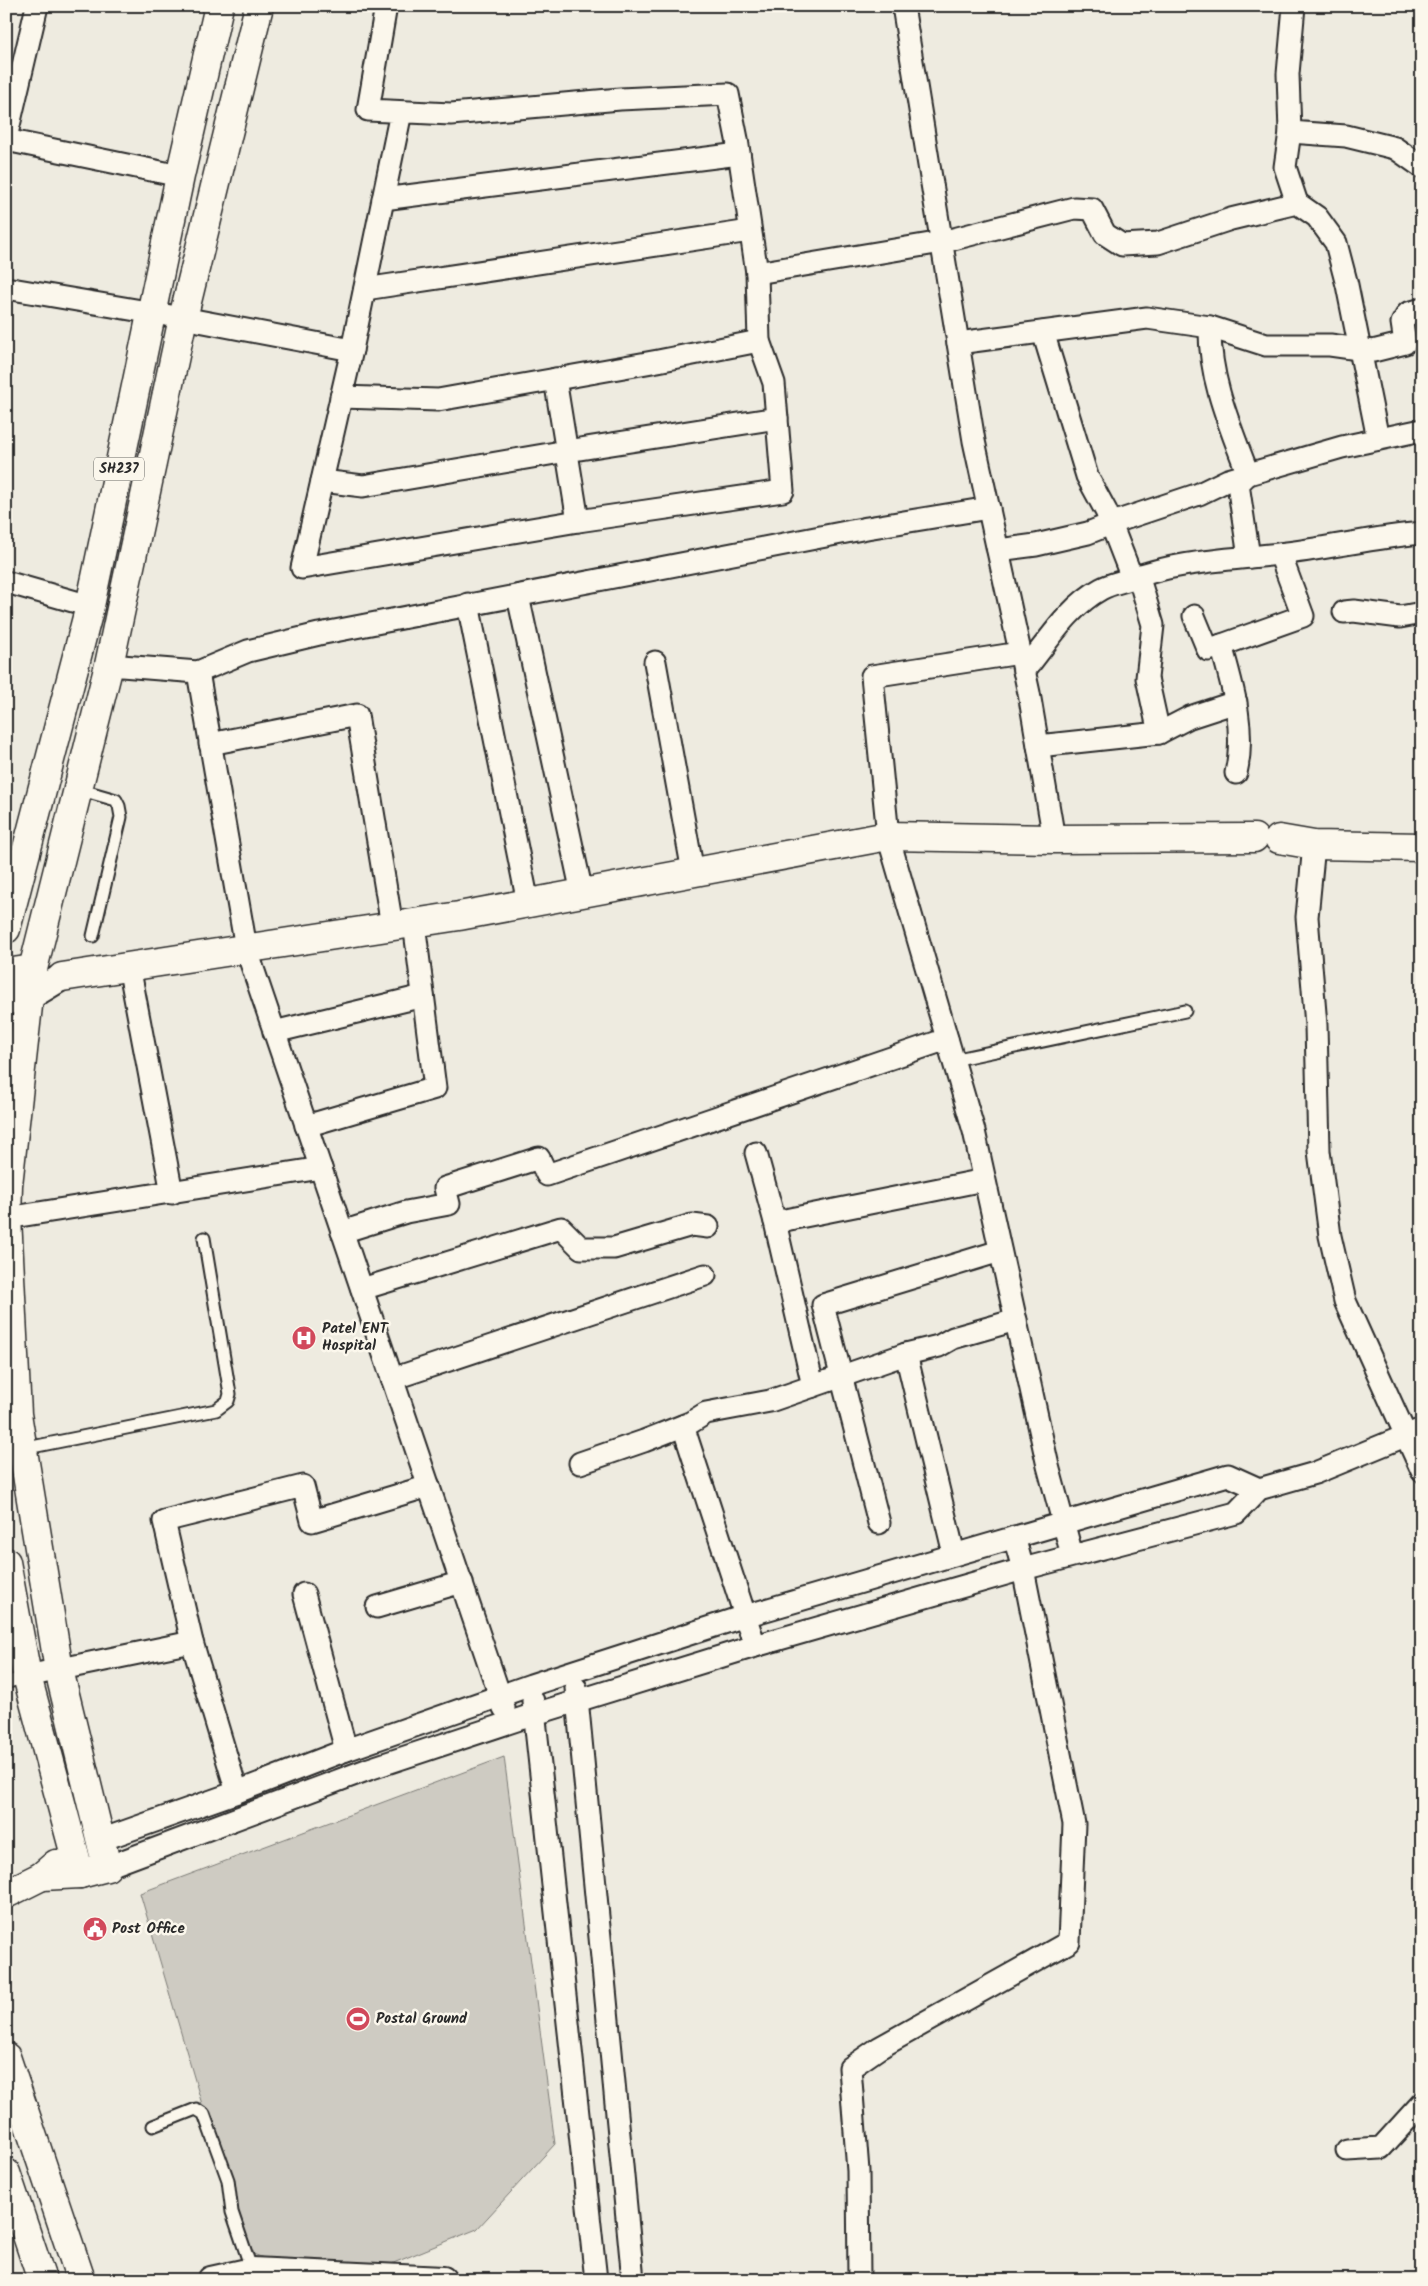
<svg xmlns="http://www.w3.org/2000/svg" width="1428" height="2286" viewBox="0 0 1428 2286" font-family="Kalam,sans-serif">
  <rect width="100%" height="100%" fill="#eeebe0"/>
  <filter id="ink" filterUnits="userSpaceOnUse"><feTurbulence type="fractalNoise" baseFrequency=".02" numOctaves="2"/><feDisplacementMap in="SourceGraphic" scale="10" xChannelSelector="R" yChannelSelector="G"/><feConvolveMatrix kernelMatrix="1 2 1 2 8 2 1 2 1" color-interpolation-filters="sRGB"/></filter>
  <g filter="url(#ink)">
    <path fill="#cecbc2" stroke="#7c7b76" d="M504,1757L555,2144L477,2229L391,2264L302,2272L245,2251L140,1893Z"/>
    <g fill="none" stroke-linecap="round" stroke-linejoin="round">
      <defs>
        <g id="service">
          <path d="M78,789L116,800L119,806L121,817L93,936"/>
          <path d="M953,1060L1185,1011"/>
          <path d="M22,1449L216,1410L228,1401L230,1394L204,1238"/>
          <path d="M6,1683L27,1676"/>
          <path d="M153,2126L196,2109L204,2114L228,2180L232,2212L252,2271"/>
        </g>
        <g id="minor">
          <path d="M386,6L368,110L451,114L620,99L728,94L737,139L757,273L759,341L774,383L783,491L578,521L302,568L352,350L401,112"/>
          <path d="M903,6L974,441L1029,693L1054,839"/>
          <path d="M1294,6L1288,74L1290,132L1346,136L1395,148L1422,167"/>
          <path d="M1290,132L1285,167L1297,203"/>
          <path d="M6,138L37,6"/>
          <path d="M6,140L180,176"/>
          <path d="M383,199L739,154"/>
          <path d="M757,273L942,242L1074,208L1092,209L1105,234L1122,245L1158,243L1231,219L1297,203L1317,217L1336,243L1347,285L1378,439"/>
          <path d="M6,288L183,318L352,350"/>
          <path d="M365,289L750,231"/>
          <path d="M1210,327C1209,379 1230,426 1248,474L1238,484L1249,557"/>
          <path d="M1043,332L1087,476L1106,511L1132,578"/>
          <path d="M958,343L1147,318L1210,327L1266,345H1330L1373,351L1405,343L1402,323L1408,313L1422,309"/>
          <path d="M555,379L578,521"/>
          <path d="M341,397L438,400L658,361L759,341"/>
          <path d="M322,481L363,486L567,451L777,418"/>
          <path d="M998,550L1036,545L1088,533L1118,521L1199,494L1228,480L1342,447L1422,430"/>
          <path d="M1138,575L1153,625L1147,678L1159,733"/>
          <path d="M6,582L90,606"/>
          <path d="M518,596L582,893"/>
          <path d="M468,604L528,903"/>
          <path d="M1344,612L1354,611L1400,617L1422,613"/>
          <path d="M1194,616L1208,650L1303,616L1280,554"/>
          <path d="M1221,645C1233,688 1246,729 1236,773"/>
          <path d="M1020,653L872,676L888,836L974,1131L1048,1466L1072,1555"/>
          <path d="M655,662L693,872"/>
          <path d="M109,665L198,672L248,651L319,634L867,528L989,508"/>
          <path d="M1024,671C1048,642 1068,607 1101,589C1110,584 1121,582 1130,579C1178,561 1228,560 1279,554C1327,549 1374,537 1422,533"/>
          <path d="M198,672L246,948L504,1708"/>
          <path d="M210,744L357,715L392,926"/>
          <path d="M1038,746L1159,733L1190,717L1236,702"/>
          <path d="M1314,845L1307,917L1316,1025L1319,1151L1330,1236L1345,1301L1422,1471"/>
          <path d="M129,966L172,1193"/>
          <path d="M274,1032L423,996"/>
          <path d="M306,1126L435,1088L414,923"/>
          <path d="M756,1153L775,1222L813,1386"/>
          <path d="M7,1218L321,1168"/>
          <path d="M775,1222L984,1180"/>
          <path d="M342,1232L406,1212L449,1204L445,1188L539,1158L547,1175L947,1039"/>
          <path d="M362,1289L561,1228L581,1248H614L692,1225L708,1227"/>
          <path d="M906,1354L954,1554"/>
          <path d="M392,1379L705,1275"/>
          <path d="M683,1426L755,1646"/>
          <path d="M580,1463L644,1441L690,1423L706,1413L770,1401L906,1354L939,1346L953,1338L1016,1320"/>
          <path d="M879,1523L823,1305L1000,1251"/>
          <path d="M304,1594L346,1750"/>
          <path d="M377,1607L462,1582"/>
          <path d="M27,1676L192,1642"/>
          <path d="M576,1688L633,2280"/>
          <path d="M533,1701L596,2280"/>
          <path d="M237,1792L192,1642L164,1521L303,1486L312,1521L429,1486"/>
          <path d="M101,1840L237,1792L346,1750L531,1685L745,1616L1228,1475L1259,1489"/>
          <path d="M107,1867L369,1769L535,1714L755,1646L1023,1569L1236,1513L1259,1489L1315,1473L1422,1429"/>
          <path d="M1347,2150L1381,2148L1422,2103"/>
          <path d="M859,2280L858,2171L850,2068L879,2048L1069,1942L1074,1824L1023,1569L1014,1537"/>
        </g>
        <g id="tertiary">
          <path d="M29,997L62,977"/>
          <path d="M211,2280L252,2271L443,2280"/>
        </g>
        <g id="secondary">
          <path d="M1279,839L1314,845L1422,847"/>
          <path d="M6,973L33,969"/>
          <path d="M62,977L459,916L888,836L1054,839L1254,838"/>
          <path d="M6,1000L29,997"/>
        </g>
        <g id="primary">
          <path d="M6,929L90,606L180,176L219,6"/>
          <path d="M6,1562L27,1676L80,1874"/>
          <path d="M42,1876L80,1874L107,1867L59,1670L17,1414L7,1218L8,1185L29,997L33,969L109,665L183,318L259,6"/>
          <path d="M6,1894L42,1876L56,1864"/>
          <path d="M6,2057L81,2280"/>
          <path d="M6,2173L42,2280"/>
        </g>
      </defs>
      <use href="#service" stroke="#2b2b2b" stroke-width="15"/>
      <use href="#minor" stroke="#2b2b2b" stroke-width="25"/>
      <use href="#tertiary" stroke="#2b2b2b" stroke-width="30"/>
      <use href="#secondary" stroke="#2b2b2b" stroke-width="31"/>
      <use href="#primary" stroke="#2b2b2b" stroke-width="31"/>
      <use href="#service" stroke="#fbf7ec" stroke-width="11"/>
      <use href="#minor" stroke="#fbf7ec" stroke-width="21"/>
      <use href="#tertiary" stroke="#fbf7ec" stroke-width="26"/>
      <use href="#secondary" stroke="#fbf7ec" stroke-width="28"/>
      <use href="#primary" stroke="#fbf7ec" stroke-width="28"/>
    </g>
  </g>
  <defs>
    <symbol id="hospital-disc" viewBox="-11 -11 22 22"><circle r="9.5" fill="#d1495b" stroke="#fbf7ec"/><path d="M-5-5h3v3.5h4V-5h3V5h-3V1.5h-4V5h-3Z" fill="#fff"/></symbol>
    <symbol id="civic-disc" viewBox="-11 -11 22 22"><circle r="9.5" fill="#d1495b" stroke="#fbf7ec"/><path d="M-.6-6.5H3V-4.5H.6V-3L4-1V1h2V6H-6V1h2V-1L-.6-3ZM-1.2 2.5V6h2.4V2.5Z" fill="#fff"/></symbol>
    <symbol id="stadium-disc" viewBox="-11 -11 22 22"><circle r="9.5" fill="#d1495b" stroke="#fbf7ec"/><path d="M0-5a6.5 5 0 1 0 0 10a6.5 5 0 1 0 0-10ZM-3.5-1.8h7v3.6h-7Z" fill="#fff"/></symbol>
  </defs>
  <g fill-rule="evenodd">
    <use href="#hospital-disc" x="290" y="1324" width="28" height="28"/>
    <use href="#civic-disc" x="81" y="1915" width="28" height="28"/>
    <use href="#stadium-disc" x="344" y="2005" width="28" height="28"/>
  </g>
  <g text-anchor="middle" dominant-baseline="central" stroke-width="5" stroke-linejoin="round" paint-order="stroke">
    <rect fill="#fbf7ec" stroke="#696865" stroke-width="1" x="94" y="457.5" width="50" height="23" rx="4"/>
    <g font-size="14" font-weight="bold" fill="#2b2b2b">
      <text x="119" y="469">SH237</text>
    </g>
    <g font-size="15" font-weight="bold" fill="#2b2b2b" stroke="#fbf7ec" text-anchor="start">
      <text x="322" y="1329">Patel ENT<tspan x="322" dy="17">Hospital</tspan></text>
      <text x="112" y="1929">Post Office</text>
      <text x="376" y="2019">Postal Ground</text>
    </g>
  </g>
  <rect width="1428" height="2286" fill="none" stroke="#fbf7ec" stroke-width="25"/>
  <rect x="12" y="12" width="1403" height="2261" fill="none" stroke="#2b2b2b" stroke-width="2" filter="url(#ink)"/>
</svg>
